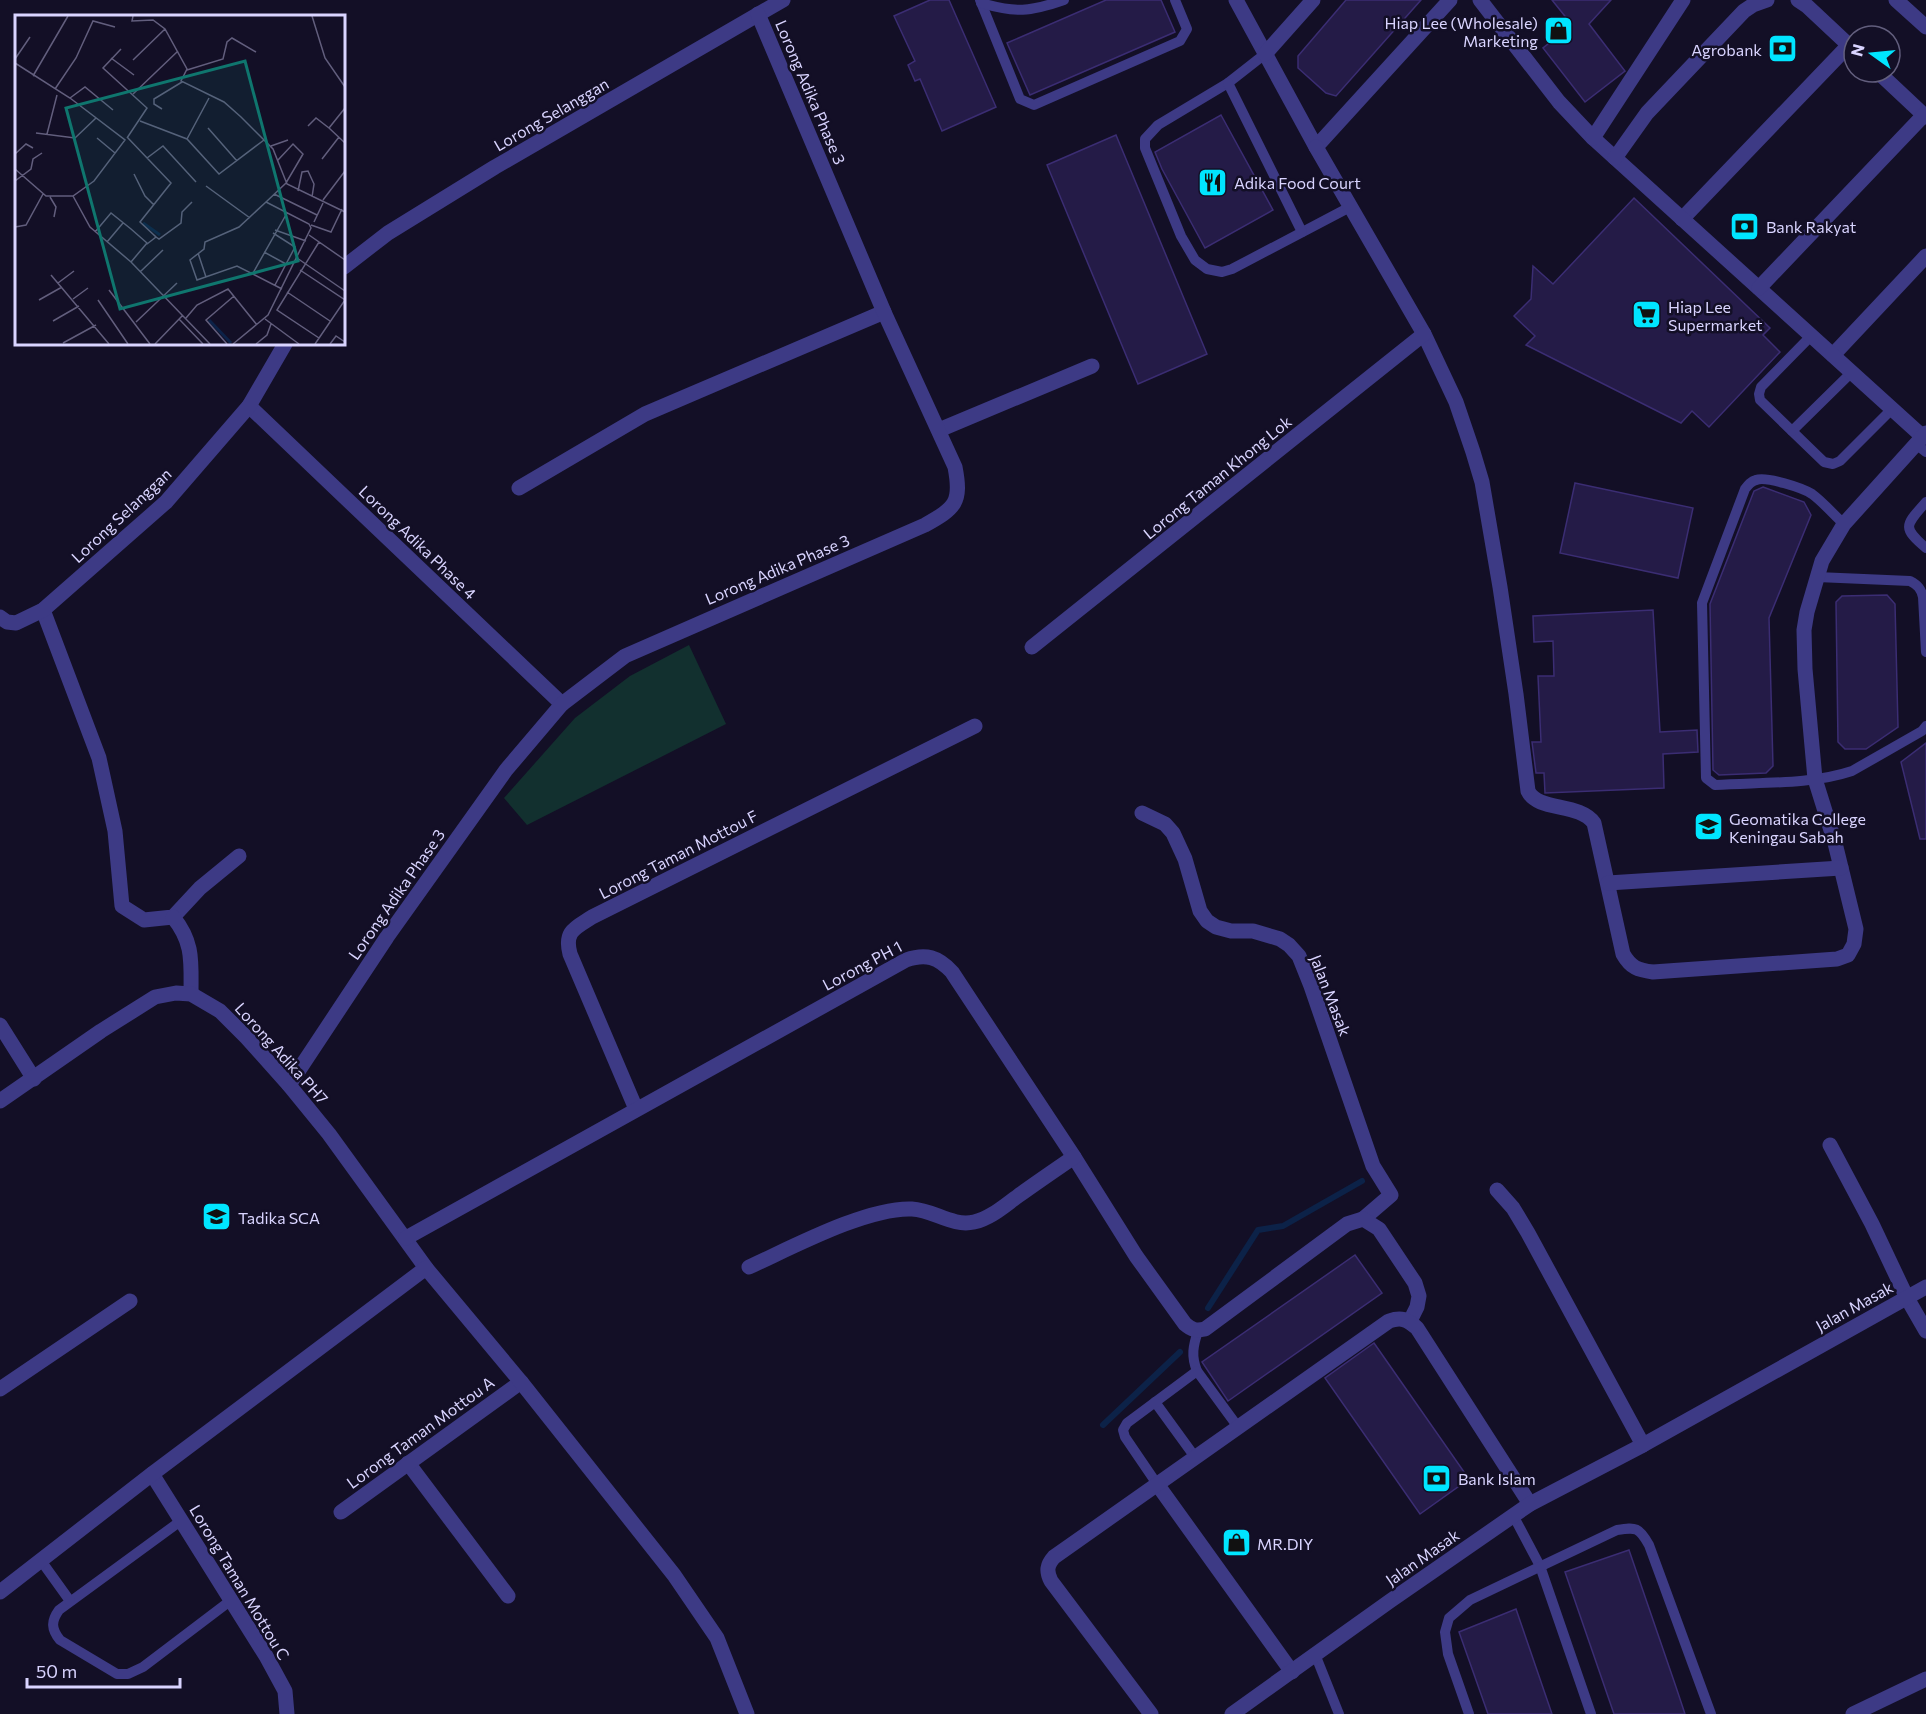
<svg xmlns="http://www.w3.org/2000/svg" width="1926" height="1714" viewBox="0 0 1926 1714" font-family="Commissioner,sans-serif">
  <rect width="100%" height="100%" fill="#130f26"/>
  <path fill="#12302f" d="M689,645L726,724L527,825L504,798L575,718L630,676Z"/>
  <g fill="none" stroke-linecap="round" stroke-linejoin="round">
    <g stroke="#0c2248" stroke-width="6">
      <path d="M1208,1308L1258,1230L1283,1226L1362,1181"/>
      <path d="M1103,1425L1180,1352"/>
    </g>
  </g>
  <g fill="#241b47" stroke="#3b2d73" stroke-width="1.5">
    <path d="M930,0H949L996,107L942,131L920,79L915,81L908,65L915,61L894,16Z"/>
    <path d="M1106,0H1161L1175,32L1030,95L1007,43Z"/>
    <path d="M1346,0H1421L1336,96L1326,93L1298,68V56Z"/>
    <path d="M1552,0H1611L1589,24L1625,71L1585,102L1543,48L1572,25Z"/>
    <path d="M1221,115L1273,210L1205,248L1162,169L1155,152Z"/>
    <path d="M1116,135L1207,354L1138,384L1047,165Z"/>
    <path d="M1634,198L1770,328L1763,335L1780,352L1709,427L1692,411L1681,423L1526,345L1535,336L1514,316L1531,299L1533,266L1553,284Z"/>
    <path d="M1575,483L1693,508L1678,578L1560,553Z"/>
    <path d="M1763,487L1804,502L1811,515L1769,618L1773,766L1766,773L1719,775L1713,770L1710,604L1754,491Z"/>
    <path d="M1887,595L1895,604L1898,727L1866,749H1845L1838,742L1836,602L1842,596Z"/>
    <path d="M1653,610L1660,732L1697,730L1698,752L1663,754L1664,788L1545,793L1544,773H1536L1532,742H1541L1538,676H1554L1553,641L1534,642L1533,616Z"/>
    <path d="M1926,743V839H1920L1901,762Z"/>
    <path d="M1355,1255L1382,1293L1228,1401L1202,1362Z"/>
    <path d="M1374,1343L1469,1479L1420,1514L1325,1378Z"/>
    <path d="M1629,1550L1676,1687L1685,1714H1614L1565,1572Z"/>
    <path d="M1516,1609L1552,1714H1488L1459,1632Z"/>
  </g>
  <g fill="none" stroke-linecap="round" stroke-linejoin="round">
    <g stroke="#3d3a85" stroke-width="10">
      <path d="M980,0L1020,99L1034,105L1180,41L1187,29L1175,0"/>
      <path d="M981,3C1016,13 1029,12 1064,0"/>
      <path d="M1265,54L1228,83L1158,125L1145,139V148L1181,236L1195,260L1207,269L1222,272L1232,269L1350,207"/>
      <path d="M1228,83L1302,232"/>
      <path d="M1811,336L1761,387L1759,394L1760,400L1824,462L1833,464L1840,461L1892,409"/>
      <path d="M1792,431L1852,372"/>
      <path d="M1916,444L1926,452"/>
      <path d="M1926,502C1906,525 1901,527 1926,548"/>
      <path d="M1844,524C1833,514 1823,502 1812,494C1803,488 1766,476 1756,480C1751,481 1748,485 1745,489L1702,603L1706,778L1715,785C1760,782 1810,785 1852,771L1922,731L1926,726"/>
      <path d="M1817,577L1910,581C1918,585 1921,589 1923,597L1926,652"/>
      <path d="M1198,1331C1193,1346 1191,1356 1197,1371L1238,1427"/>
      <path d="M1155,1402L1195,1457"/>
      <path d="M1157,1484L1125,1437L1123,1430L1127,1423L1197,1371"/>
      <path d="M1513,1515L1540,1566L1591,1714"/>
      <path d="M182,1520L59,1610C51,1621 51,1629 60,1640L117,1674H128L143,1667L230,1601"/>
      <path d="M42,1562L70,1601"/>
      <path d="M1315,1654L1339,1714"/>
      <path d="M1469,1714L1448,1654L1445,1632L1449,1618L1470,1600L1617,1530C1636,1527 1639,1527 1649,1545L1711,1714"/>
    </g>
    <g stroke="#3d3a85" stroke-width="15">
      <path d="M1682,219L1849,45"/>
      <path d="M1833,355L1926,256"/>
    </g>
    <g stroke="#3d3a85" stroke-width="15">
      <path d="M1236,0L1316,147L1450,0"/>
      <path d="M1480,0L1559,102L1593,138L1923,437"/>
      <path d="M1798,0L1807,6L1854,50"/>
      <path d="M1265,54L1313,0"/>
      <path d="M1878,72L1926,117"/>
      <path d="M1593,138L1683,0"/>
      <path d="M1316,147L1424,334L1456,402L1473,452L1482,482L1500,587L1516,694L1528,791C1538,812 1579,802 1594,823L1623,954C1631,968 1638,970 1653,972L1837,959L1848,955L1854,944L1856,929L1835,843L1815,779L1805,669L1804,630L1807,612L1822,561L1844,524L1926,433"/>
      <path d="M1615,158L1647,113L1744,11L1753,5L1767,0"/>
      <path d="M344,267L388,233L495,167L783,0"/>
      <path d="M1759,288L1924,115"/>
      <path d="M249,406L562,704"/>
      <path d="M939,430L1092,366"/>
      <path d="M519,488L645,414L884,312"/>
      <path d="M43,610L99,758L115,831L122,906L144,920L173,917L200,888L239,856"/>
      <path d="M0,617L7,622L16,623L43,610L166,502L249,406L285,344"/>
      <path d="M1032,647L1424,334"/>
      <path d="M1142,813L1165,824L1173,833L1185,859L1200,911L1207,921L1216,927L1231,931H1253L1280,939L1289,945L1299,956L1311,986L1373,1166L1391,1195L1363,1219"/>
      <path d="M1608,883L1841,868"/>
      <path d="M173,917C194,943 191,962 191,994"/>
      <path d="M0,1025L34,1079"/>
      <path d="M289,1085L387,937L506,770L562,704L625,656L925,525C955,508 962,503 955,467L884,312L758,14"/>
      <path d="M0,1101L101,1031L155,997L176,993L191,994L220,1011L247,1038L289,1085L329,1134L426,1268"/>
      <path d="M636,1109L570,954C564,931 575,928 592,917L975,726"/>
      <path d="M1830,1145L1872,1224L1907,1298L1926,1331"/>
      <path d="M1497,1190L1513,1208L1528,1233L1643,1445"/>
      <path d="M406,1238L906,960C926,953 938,957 952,972L1074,1157L1136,1256L1185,1324C1192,1330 1196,1331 1205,1329L1347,1224L1363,1219L1379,1229L1415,1283L1419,1296L1417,1307L1410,1321"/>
      <path d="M749,1267C791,1248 867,1207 912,1209C934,1210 952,1227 974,1222C991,1218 1004,1206 1018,1196C1036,1183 1055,1170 1074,1157"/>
      <path d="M0,1389L130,1301"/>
      <path d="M408,1463L508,1596"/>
      <path d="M152,1474L266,1656L285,1691L287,1714"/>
      <path d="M1157,1484L1292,1672"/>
      <path d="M341,1512L521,1382"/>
      <path d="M0,1592L152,1474L426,1268L521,1382L674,1575L717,1638L747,1714"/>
      <path d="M1151,1714L1051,1581C1046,1571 1047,1565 1054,1557L1389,1321C1401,1317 1407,1319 1417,1328L1530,1504"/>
      <path d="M1853,1714L1926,1679"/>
    </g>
    <g stroke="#3d3a85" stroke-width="15">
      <path d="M1896,0L1926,27"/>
      <path d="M1232,1714L1390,1601L1530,1504L1643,1445L1926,1287"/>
    </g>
  </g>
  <defs>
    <symbol id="shop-square" viewBox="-11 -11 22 22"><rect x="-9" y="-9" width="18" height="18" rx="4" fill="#00e5ff" stroke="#130f26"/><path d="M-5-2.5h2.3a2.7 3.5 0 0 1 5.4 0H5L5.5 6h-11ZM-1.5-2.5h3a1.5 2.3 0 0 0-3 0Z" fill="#111"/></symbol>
    <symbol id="bank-square" viewBox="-11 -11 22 22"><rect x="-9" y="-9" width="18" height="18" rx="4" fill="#00e5ff" stroke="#130f26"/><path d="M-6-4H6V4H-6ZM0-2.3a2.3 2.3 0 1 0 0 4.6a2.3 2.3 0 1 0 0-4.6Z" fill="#111"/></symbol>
    <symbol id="restaurant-square" viewBox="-11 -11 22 22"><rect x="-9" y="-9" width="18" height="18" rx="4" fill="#00e5ff" stroke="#130f26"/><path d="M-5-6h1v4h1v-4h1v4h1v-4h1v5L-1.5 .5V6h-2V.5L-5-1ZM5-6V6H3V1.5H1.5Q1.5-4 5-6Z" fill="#111"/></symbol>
    <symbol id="supermarket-square" viewBox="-11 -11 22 22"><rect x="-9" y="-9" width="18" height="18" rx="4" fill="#00e5ff" stroke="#130f26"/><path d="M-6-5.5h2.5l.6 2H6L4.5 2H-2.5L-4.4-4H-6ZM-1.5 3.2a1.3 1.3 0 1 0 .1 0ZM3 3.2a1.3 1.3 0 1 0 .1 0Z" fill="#111"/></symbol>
    <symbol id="university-square" viewBox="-11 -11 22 22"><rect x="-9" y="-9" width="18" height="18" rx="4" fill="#00e5ff" stroke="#130f26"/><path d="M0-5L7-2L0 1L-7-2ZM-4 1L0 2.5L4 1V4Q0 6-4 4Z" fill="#111"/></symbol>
    <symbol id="school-square" viewBox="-11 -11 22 22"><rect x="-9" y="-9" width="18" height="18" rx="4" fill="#00e5ff" stroke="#130f26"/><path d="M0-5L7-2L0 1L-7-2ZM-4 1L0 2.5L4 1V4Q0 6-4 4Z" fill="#111"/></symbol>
  </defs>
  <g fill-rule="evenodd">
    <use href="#shop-square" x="1542" y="14" width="33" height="33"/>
    <use href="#bank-square" x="1766" y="32" width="33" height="33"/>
    <use href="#restaurant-square" x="1196" y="166" width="33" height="33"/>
    <use href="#bank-square" x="1728" y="210" width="33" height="33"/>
    <use href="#supermarket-square" x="1630" y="298" width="33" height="33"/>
    <use href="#university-square" x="1692" y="810" width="33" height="33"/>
    <use href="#school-square" x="200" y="1200" width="33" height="33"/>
    <use href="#bank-square" x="1420" y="1462" width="33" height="33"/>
    <use href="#shop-square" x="1220" y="1526" width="33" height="33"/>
  </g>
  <g text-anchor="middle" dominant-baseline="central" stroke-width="5" stroke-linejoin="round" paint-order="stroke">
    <g font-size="16" fill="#d9d4ff" stroke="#130f26" text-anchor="start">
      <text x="1538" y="22" text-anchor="end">Hiap Lee (Wholesale)<tspan x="1538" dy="18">Marketing</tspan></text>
      <text x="1762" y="49" text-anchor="end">Agrobank</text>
      <text x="1234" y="182">Adika Food Court</text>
      <text x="1766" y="226">Bank Rakyat</text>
      <text x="1668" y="306">Hiap Lee<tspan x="1668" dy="18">Supermarket</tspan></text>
      <text x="1729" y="818">Geomatika College<tspan x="1729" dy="18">Keningau Sabah</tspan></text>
      <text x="238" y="1217">Tadika SCA</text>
      <text x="1458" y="1478">Bank Islam</text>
      <text x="1257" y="1543">MR.DIY</text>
    </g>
    <g font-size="16" fill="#d9d4ff" stroke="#130f26">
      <text transform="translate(811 92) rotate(67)">Lorong Adika Phase 3</text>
      <text transform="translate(551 114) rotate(-30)">Lorong Selanggan</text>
      <text transform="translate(1217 477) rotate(-39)">Lorong Taman Khong Lok</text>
      <text transform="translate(121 515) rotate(-43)">Lorong Selanggan</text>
      <text transform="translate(418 542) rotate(44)">Lorong Adika Phase 4</text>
      <text transform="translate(777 569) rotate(-23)">Lorong Adika Phase 3</text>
      <text transform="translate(678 854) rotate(-27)">Lorong Taman Mottou F</text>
      <text transform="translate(396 894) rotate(-55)">Lorong Adika Phase 3</text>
      <text transform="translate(862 965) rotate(-28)">Lorong PH 1</text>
      <text transform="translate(1331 995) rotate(69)">Jalan Masak</text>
      <text transform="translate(282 1053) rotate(48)">Lorong Adika PH7</text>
      <text transform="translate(1854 1306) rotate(-29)">Jalan Masak</text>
      <text transform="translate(420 1432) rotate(-36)">Lorong Taman Mottou A</text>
      <text transform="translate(1422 1557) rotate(-35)">Jalan Masak</text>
      <text transform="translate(240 1582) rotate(59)">Lorong Taman Mottou C</text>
    </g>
  </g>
  <g transform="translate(15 15)">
    <rect width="330" height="330" fill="#130f26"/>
    <path fill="none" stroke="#0c2248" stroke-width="3" d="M128,208L145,220M194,305L216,328"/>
    <path fill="none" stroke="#625e7d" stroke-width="1.5" d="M118,1L117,6L138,5L150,14L172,54L166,66L209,87L226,102L258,134L272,169L330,197M297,1L310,43L330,72M106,34L88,53L132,93L112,123M96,43L119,60M0,44L15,22M118,45L150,14M0,48L55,83L110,125L79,166L58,181H31L0,154M172,55L208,44L212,27L217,23L241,37M18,61L53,1M40,74L61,43L78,6L100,12M118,79L163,36M55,83L70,72L98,95M330,93L314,113L330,128M147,94L139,89V84L167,67M125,106L172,124L204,159L249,125M293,111L301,103L314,113M193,113L222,146M21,118L60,123L81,103M32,119L42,80M112,122L156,168L125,207L141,222L132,229M82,123L100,138M172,124L194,83M256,131L273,125M0,139L11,129L18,133M132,143L148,131L181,167M307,144L324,122M119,159L130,181L139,190M0,166L16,154L18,144L27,138M191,171L235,203M283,176L287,157L293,156L299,169L297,182M259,179L302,200M58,181L75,212L116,247L195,329M35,182L41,192L39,202M308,185L330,156M251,187L224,212L190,227L189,234L175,245L182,265L222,251L267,274M299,207L308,188M296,210L316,217L327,194M0,212L11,210L28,179M260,215L291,226M80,217L96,198L116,214L132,228L116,247M258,218L280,232L260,270M294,220L330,245M141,222L144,224L166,208L167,197L177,187M92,227L108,208M304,227L262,295L304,323M249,237L271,249M183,238L191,262M282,243L330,276M285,255L330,285L300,329M125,257L148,235M238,258L272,198M36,260L94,329M43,268L59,256M94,275L135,329M272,277L315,306M58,284L73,273M24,285L47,272M83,285L113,329M171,303L182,290L213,274L242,310M164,304L188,329M250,304L284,329M38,306L64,291M121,307L162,268M48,328L81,310M140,329L168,300M212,329L191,305L219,281M218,329L253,300L296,213L294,209L251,187L271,168L288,139L278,129L263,145M241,329L252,320L256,309M315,329L321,321L330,327"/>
    <path fill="#0f766e" fill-opacity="0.15" stroke="#0f766e" stroke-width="3" d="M230,46L283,246L105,294L51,93Z"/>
    <rect width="330" height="330" fill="none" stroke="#d9d4ff" stroke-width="3"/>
  </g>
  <g transform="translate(1872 54) rotate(285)"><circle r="28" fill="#130f26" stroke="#625e7d" stroke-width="1.5"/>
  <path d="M0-4.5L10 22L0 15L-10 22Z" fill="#00e5ff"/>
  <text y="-9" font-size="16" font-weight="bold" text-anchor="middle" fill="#d9d4ff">N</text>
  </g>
  <path d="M27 1678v9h153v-9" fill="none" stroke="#d9d4ff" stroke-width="3"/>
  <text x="36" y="1678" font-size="18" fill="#d9d4ff" stroke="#130f26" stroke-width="4.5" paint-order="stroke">50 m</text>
</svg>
